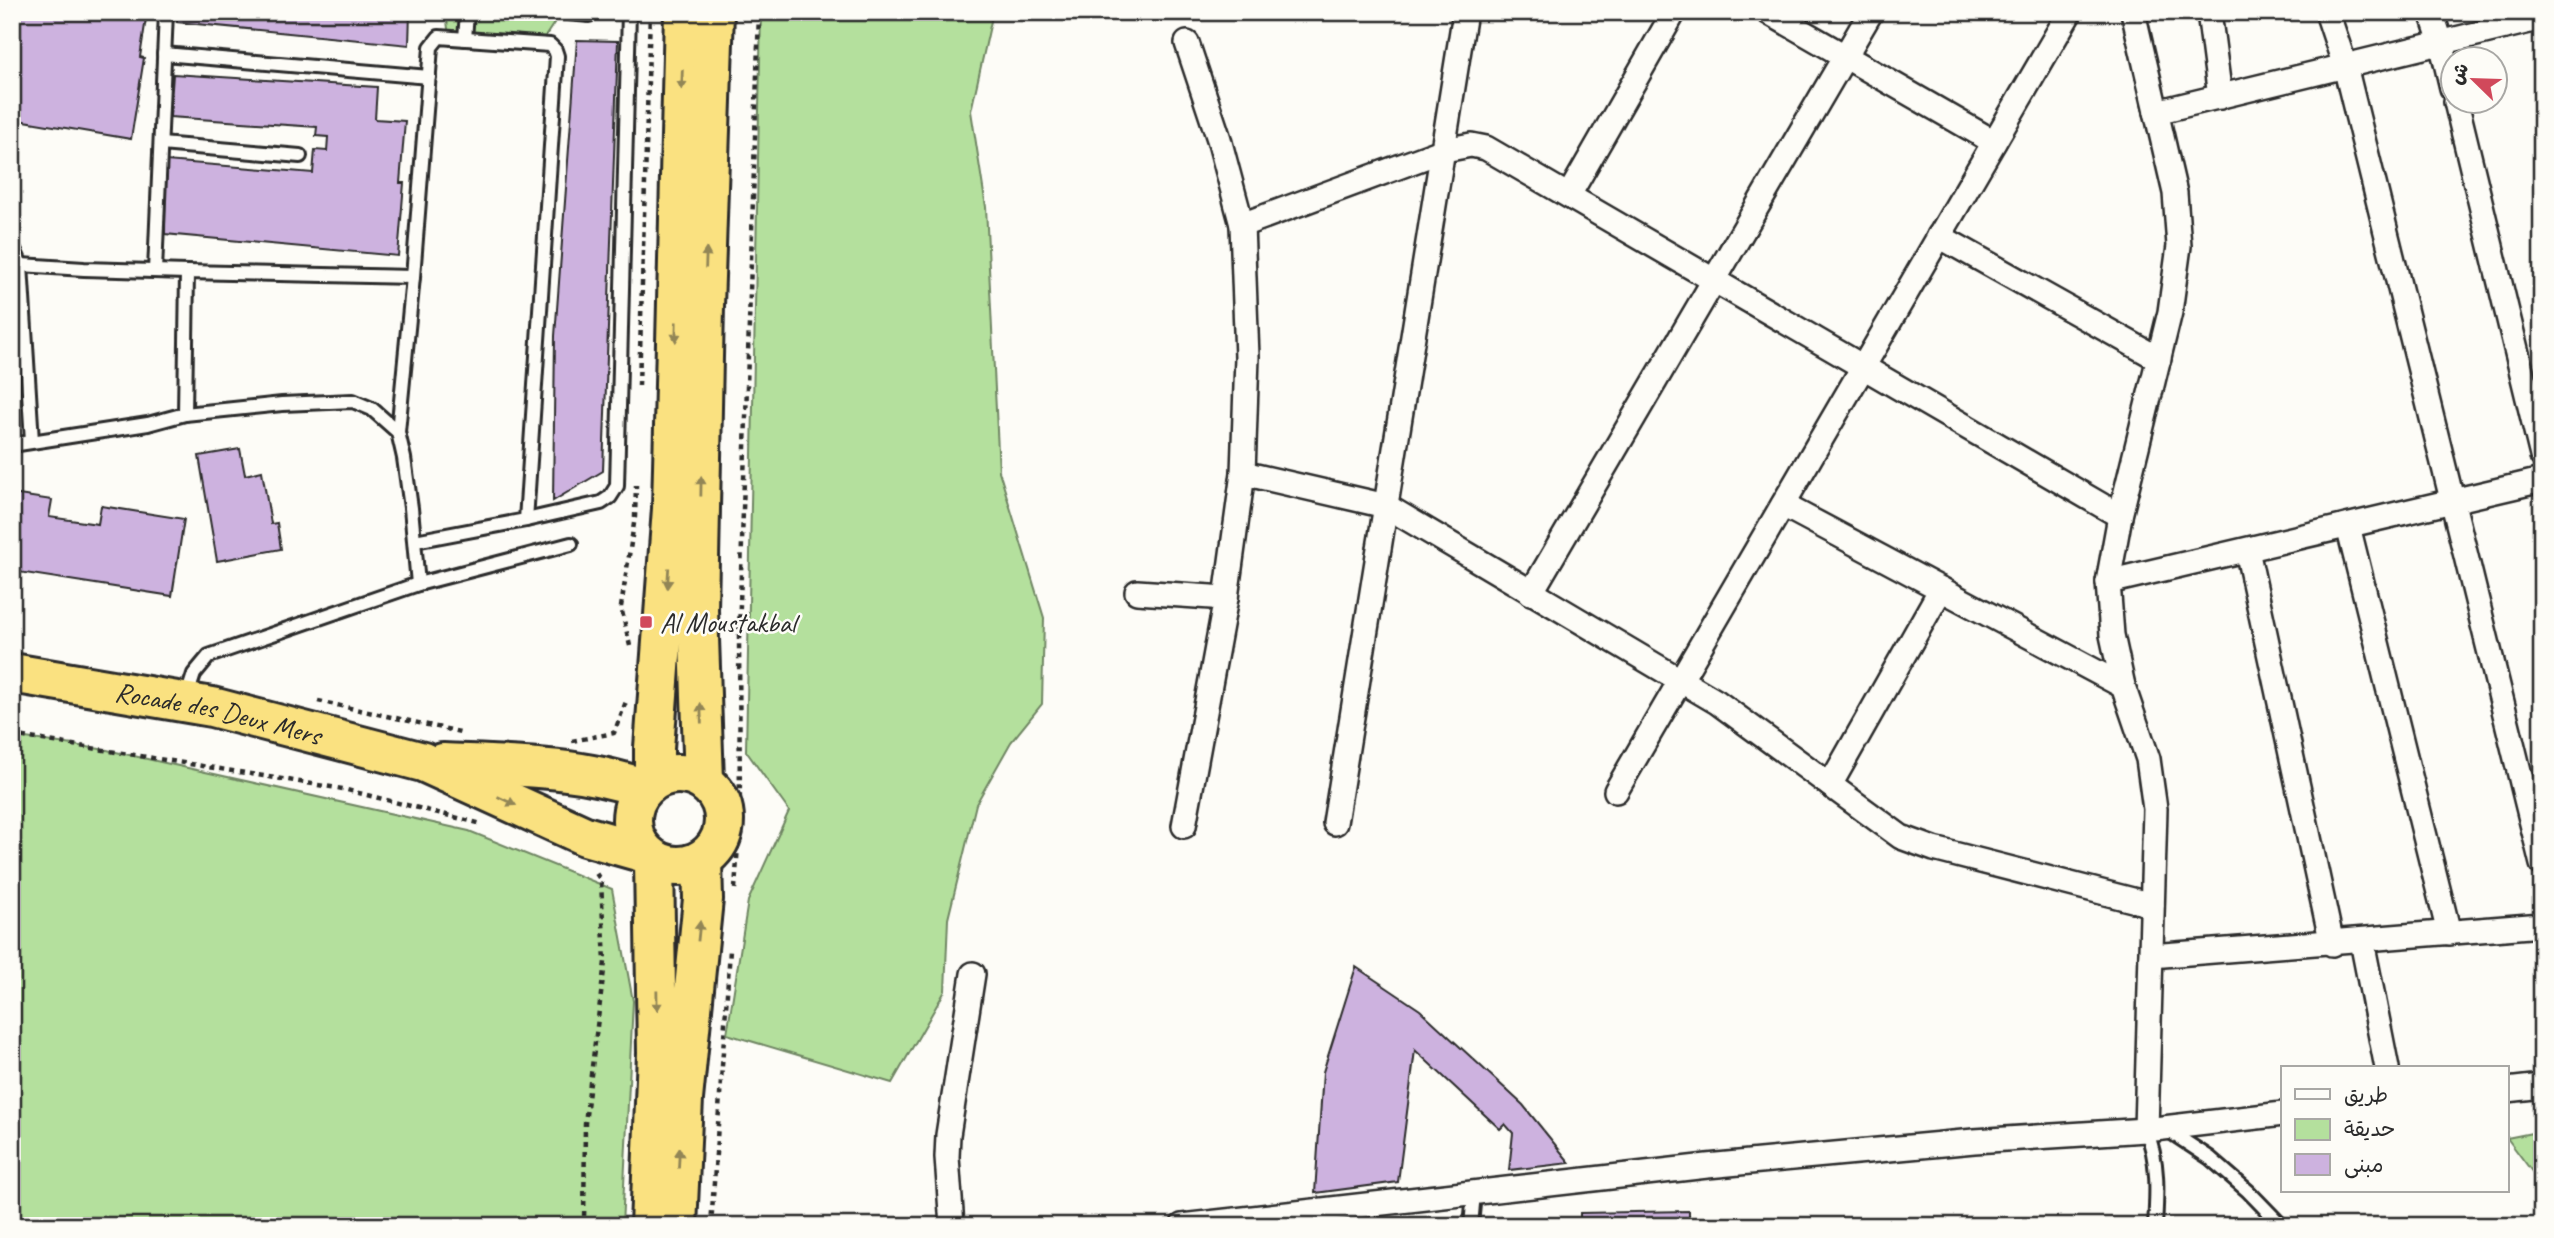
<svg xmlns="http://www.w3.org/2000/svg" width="2554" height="1238" viewBox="0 0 2554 1238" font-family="Caveat,'Playpen Sans Arabic',sans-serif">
  <rect width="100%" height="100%" fill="#fdfcf7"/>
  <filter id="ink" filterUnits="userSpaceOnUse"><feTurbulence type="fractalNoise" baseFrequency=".0143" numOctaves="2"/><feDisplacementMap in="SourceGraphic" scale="14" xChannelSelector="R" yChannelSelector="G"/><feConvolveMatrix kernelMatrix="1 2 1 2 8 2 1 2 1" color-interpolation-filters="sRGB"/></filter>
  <g filter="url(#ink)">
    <g fill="#b4e09d" stroke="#708664" stroke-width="2">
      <path d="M446,12H631L630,21L558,17L537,49L450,46Z"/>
      <path d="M761,12H993L971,111L986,207L999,471L1044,618L1042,704L1011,742L976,804L948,919L945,991L892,1083L727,1034L748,901L789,811L746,751Z"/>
      <path d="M12,736L107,750L469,831L612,889L633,1001L622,1226H12Z"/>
      <path d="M2542,1131V1185L2507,1138Z"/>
    </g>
    <g fill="#cdb2df" stroke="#2b2b2b" stroke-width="2">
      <path d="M12,12H147L140,57L144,58L131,139L12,119Z"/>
      <path d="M177,12H410L409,45L177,22Z"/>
      <path d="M577,40L618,41L603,471L553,501L555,336Z"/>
      <path d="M173,74L377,87L375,119L405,121L400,183H404L398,256L165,234L166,161L313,173L315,150L327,151L328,137L316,136L317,127L170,117Z"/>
      <path d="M240,449L245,475L262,471L271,524L277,523L281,549L217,561L199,456Z"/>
      <path d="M12,494L52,500L49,517L98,524L101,506L184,519L172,596L12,571Z"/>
      <path d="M1356,967L1420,1010L1523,1105L1570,1163L1509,1170L1513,1133L1505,1124L1500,1129L1415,1050L1398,1182L1315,1193L1323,1072Z"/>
      <path d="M1689,1211V1226H1486L1580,1223V1213Z"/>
    </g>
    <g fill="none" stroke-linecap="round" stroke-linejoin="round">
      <defs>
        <g id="lane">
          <path d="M558,12L589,15L592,12"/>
          <path d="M465,39L467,12"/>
          <path d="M164,54L429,77"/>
          <path d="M161,144L300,156"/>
          <path d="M12,245L21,265"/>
          <path d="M155,271L166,12"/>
          <path d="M185,414L187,272L413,277"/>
          <path d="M398,432L413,277L431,47L439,37L550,45L555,50L557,56L526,520L415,541"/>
          <path d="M32,441L21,265L84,269L187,272"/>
          <path d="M12,445L148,424L185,414L282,404L353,401L372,409L398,432L404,458L411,508L418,584"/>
          <path d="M526,520L601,503L610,497L617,486L629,12"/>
          <path d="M186,699L194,674L209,656L418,584L571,544"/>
          <path d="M2166,1129L2210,1158L2248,1191L2282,1226"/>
          <path d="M2146,1130C2159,1160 2157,1194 2155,1226"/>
          <path d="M1471,1226L1474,1193"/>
        </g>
        <g id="street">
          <path d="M1768,12L1994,142"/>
          <path d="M2133,12L2175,193L2179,246L2170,312L2120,516L2108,582L2112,635L2123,686L2148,759L2155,809L2146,1130"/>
          <path d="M2209,12L2220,97"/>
          <path d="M2327,12L2345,66L2542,864"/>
          <path d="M2431,12L2441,42L2452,88"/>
          <path d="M2456,102L2542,456"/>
          <path d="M2156,112L2542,18"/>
          <path d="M1569,195L1674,12"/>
          <path d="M1242,225L1444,150L1471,145L1486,148L2120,516"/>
          <path d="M1939,236L2159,359"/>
          <path d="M1243,473L1386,506L1717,702L1901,837L1934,849L2152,905"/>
          <path d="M1783,505L2123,686"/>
          <path d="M2348,526L2449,933"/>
          <path d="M2247,550L2332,944"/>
          <path d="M2108,582L2542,480"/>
          <path d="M1137,592L1226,598"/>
          <path d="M1531,593L1871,12"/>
          <path d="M1830,785L1941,589"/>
          <path d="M1616,791L2070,12"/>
          <path d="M1335,823L1465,12"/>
          <path d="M1184,826L1226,598L1243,473L1247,357L1242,225L1219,139L1187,43"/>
          <path d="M2362,941L2387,1068"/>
          <path d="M2151,956L2542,925"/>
          <path d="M2507,1090L2542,1086"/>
          <path d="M952,1226L947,1157L948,1135L973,974"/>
          <path d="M1182,1226L1707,1166L1974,1141L2146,1130L2283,1114"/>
        </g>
        <g id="highway">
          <path id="s1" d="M12,673L212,707L423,762L585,836L645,853"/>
          <path d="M443,763C509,766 579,766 642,788"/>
          <circle cx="678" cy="820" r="46"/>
          <path d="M654,780V748L672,509L684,12"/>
          <path d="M704,781L698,610L704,306L714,12"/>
          <path d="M650,1226L657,1053L654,860"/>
          <path d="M677,1226L683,1099L703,899L702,860"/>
        </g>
      </defs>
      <use href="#lane" stroke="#2b2b2b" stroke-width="18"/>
      <use href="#street" stroke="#2b2b2b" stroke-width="28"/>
      <use href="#highway" stroke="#2b2b2b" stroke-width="44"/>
      <g stroke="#2b2b2b" stroke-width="4.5" stroke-dasharray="5 5" stroke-linecap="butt">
        <path d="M639,386L650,12"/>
        <path d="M630,646L621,607L635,517L636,485"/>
        <path d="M318,701L460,732"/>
        <path d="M12,735L343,789L482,824"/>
        <path d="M572,741L614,733L627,699"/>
        <path d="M735,889L740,815L739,635L759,12"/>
        <path d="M584,1226L585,1123L605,962L601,881L594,870"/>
        <path d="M711,1226L730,950"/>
      </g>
      <use href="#lane" stroke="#fdfcf7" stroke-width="12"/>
      <use href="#street" stroke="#fdfcf7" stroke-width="23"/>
      <use href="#highway" stroke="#fae180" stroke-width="38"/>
    </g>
    <defs><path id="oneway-solid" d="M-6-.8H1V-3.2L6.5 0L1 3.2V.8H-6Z" transform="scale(1.75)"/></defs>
    <g fill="#928656">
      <use href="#oneway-solid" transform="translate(682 80) rotate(92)"/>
      <use href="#oneway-solid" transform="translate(706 258) rotate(-88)"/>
      <use href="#oneway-solid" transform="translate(676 332) rotate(91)"/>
      <use href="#oneway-solid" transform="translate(701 486) rotate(-89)"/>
      <use href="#oneway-solid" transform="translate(668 578) rotate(94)"/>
      <use href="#oneway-solid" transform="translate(701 713) rotate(-92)"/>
      <use href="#oneway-solid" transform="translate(507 801) rotate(25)"/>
      <use href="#oneway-solid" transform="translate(699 931) rotate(-84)"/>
      <use href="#oneway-solid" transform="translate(657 1001) rotate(89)"/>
      <use href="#oneway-solid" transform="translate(679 1158) rotate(-87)"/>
    </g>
  </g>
  <rect fill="#d1495b" stroke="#fdfcf7" stroke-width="2.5" x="639" y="615" width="14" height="14" rx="3.5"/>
  <g text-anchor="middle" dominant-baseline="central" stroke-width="5" stroke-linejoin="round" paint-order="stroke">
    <g font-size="28" fill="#2b2b2b" stroke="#fdfcf7" text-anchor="start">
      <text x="660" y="622">Al Moustakbal</text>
    </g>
    <g font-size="28" fill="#2b2b2b" stroke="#fdfcf7">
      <text stroke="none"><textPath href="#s1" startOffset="210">Rocade des Deux Mers</textPath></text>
    </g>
  </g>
  <rect width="2554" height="1238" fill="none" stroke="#fdfcf7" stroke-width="42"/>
  <rect x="21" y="21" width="2512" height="1196" fill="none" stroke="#2b2b2b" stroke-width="2.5" filter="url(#ink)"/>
  <rect x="2281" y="1066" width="228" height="126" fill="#fdfcf7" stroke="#a9a8a5" stroke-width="2"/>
  <rect x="2295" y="1089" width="35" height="10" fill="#fdfcf7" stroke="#a9a8a5" stroke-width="2"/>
  <text x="2344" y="1102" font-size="21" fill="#2b2b2b">طريق</text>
  <rect x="2295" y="1119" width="35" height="21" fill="#b4e09d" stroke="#a9a8a5" stroke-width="2"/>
  <text x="2344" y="1136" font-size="21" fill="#2b2b2b">حديقة</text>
  <rect x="2295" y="1154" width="35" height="21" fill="#cdb2df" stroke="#a9a8a5" stroke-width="2"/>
  <text x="2344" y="1172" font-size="21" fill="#2b2b2b">مبنى</text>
  <g transform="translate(2474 80) rotate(293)"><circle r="33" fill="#fdfcf7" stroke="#a9a8a5" stroke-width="2"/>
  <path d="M0-5L12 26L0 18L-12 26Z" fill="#d1495b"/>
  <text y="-10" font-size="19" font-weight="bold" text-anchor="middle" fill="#2b2b2b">ش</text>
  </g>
</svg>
